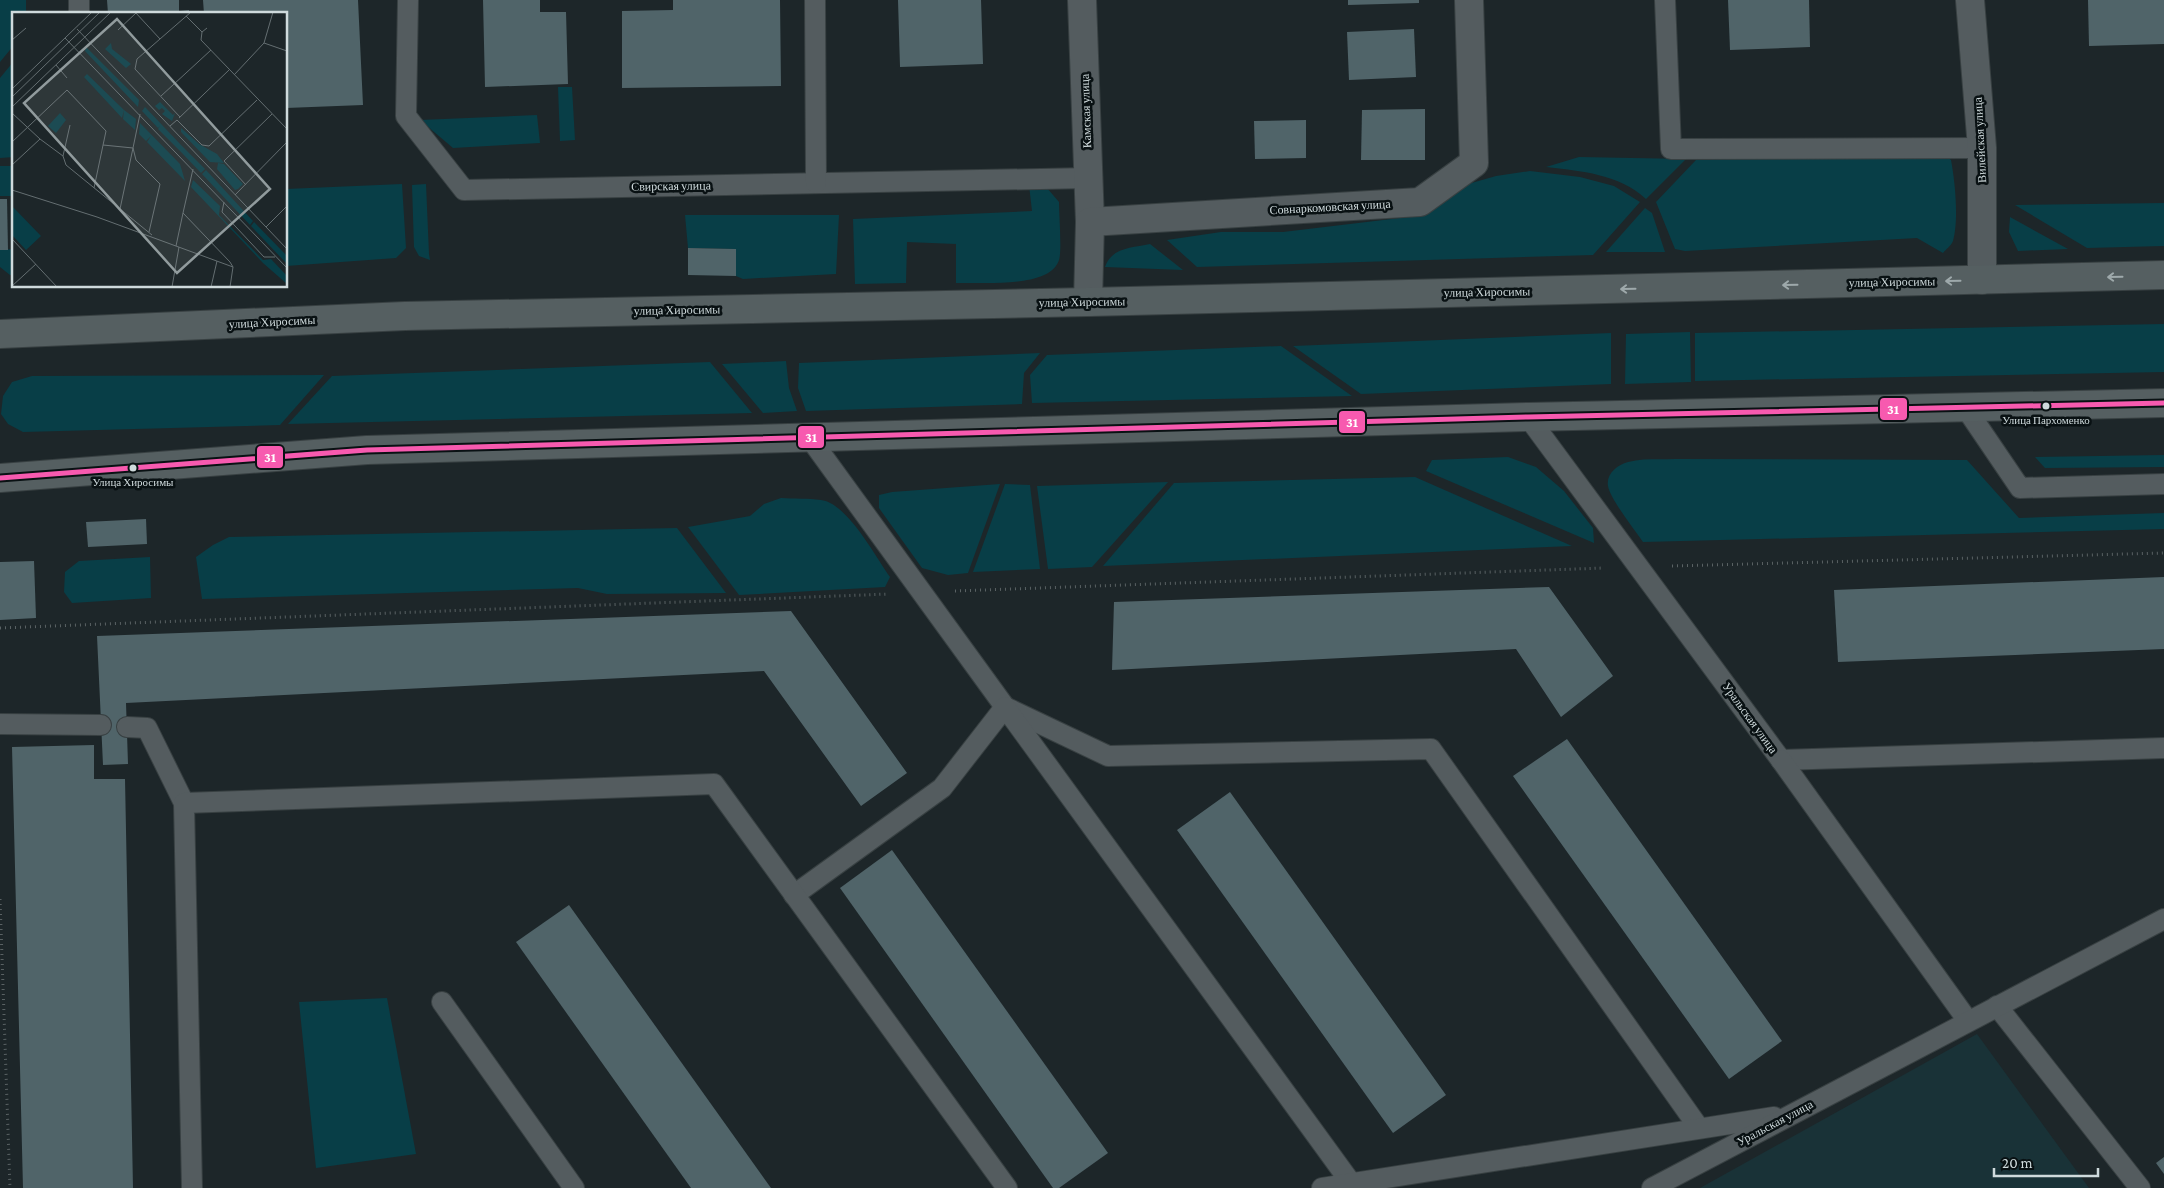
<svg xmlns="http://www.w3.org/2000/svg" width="2164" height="1188" viewBox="0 0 2164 1188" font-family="'Crimson Pro',serif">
  <rect width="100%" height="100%" fill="#1d2629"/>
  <path fill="#193237" d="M1977,1034L2089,1188H1700Z"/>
  <g fill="#083e47">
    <path d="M0,0H26V14H14V45L0,62Z"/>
    <path d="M14,61V157L0,158V78Z"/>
    <path d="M558,87H572L575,140L560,141Z"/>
    <path d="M537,115L540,143L453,148L420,120Z"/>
    <path d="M1927,149L1942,153L1951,160C1955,181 1959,220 1953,241C1951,246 1946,249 1943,253L1917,238L1685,251L1675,249L1656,202L1696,160Z"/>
    <path d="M1579,157L1686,159L1646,199C1619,174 1581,171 1546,167Z"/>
    <rect x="0" y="166" width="14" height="30"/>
    <path d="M1530,171L1580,177L1614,186L1640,202L1593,255L1197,267L1167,240L1221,232H1283L1400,218L1468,184L1496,176Z"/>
    <path d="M402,184L406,248L396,258L286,266V189Z"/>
    <path d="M426,184L429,254L430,260L419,256L414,247L412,185Z"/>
    <path d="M1029,185L1047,188L1059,202C1059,214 1062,251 1059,260C1050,289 981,282 956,283V244L907,242L906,283L855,284L853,219L1032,211Z"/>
    <path d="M2164,203V246L2087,248L2015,205Z"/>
    <path d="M1645,208L1652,213L1665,252H1606Z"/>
    <path d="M685,215H839L836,274L743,279L736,276V249L688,248Z"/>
    <path d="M2010,217L2068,249L2018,251L2009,232Z"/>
    <path d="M1150,244L1183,270L1105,267C1112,247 1132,248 1150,244Z"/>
    <path d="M14,249V275H10L0,267V250Z"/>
    <path d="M2164,324V372L1695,381V333Z"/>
    <path d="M1690,332L1691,382L1625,384L1626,334Z"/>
    <path d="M1611,333V384L1361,394L1293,346Z"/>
    <path d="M1281,346L1352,396L1032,403L1030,375L1047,355Z"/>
    <path d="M1040,353L1024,373L1022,404L806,411L798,388L799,363Z"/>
    <path d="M786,361L789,388L797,411L763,413L722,364Z"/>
    <path d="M710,362L752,413L288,424L332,376Z"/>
    <path d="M324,375L280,425L23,432L8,424L1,414L3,396L12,382L32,376Z"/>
    <path d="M2164,455V467L2045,468L2035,457Z"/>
    <path d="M1508,457L1536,467L1564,491L1593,528L1594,543L1426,471L1432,460Z"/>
    <path d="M1675,459L1967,460L2019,518L2164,513V529L1643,542C1635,530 1610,499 1608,486C1606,474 1617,465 1628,462C1643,458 1660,460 1675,459Z"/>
    <path d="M1415,477L1572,546L1103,566L1174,483Z"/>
    <path d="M1168,482L1092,567L1048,569L1037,486Z"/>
    <path d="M1000,484L968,573L948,575L922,568L879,508V495L892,492Z"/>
    <path d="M1005,484L1030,485L1040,569L973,572Z"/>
    <path d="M781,498C794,499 808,498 821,500C847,503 875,556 890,577L885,587L739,595L688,527L750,516L764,504Z"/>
    <path d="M677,528L726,593L607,594L578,588L202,599L196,557L213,545L229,537Z"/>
    <path d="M150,557L151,598L72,603L64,592L65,572L79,561Z"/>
    <path d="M387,998L416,1154L316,1168L299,1002Z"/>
  </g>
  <g fill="#506469">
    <path d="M107,0H179V11L189,10V14H108Z"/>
    <path d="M203,0H358L363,105L286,108V14H204Z"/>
    <path d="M483,0H540V12H566L568,84L485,87Z"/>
    <path d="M673,0H780L781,86L622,88V11L673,10Z"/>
    <path d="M898,0H981L983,64L900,67Z"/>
    <path d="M1348,0H1419V3L1348,5Z"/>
    <path d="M1728,0H1809L1810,47L1730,50Z"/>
    <path d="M2088,0H2164V44L2089,46Z"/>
    <path d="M1414,29L1416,77L1349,80L1347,32Z"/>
    <path d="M1425,109V160H1361L1362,110Z"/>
    <path d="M1306,120V158L1255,159L1254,121Z"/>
    <path d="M0,199H7L8,250H0Z"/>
    <path d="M688,248L736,249V276L688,275Z"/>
    <path d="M146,519L147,544L88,547L86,522Z"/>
    <path d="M34,561L36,618L0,620V562Z"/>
    <path d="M2164,577V649L1838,662L1834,590Z"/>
    <path d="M1549,587L1613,676L1561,717L1516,649L1112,670L1114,602Z"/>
    <path d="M791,611L907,773L861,806L764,671L126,703L128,764L103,765L97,636Z"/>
    <path d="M1567,739L1782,1041L1729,1079L1513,776Z"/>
    <path d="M94,745V779H125L133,1188H23L12,747Z"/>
    <path d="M1230,792L1446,1095L1393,1133L1177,830Z"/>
    <path d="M892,850L1108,1153L1059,1188H1053L840,888Z"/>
    <path d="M569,905L771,1188H691L516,942Z"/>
    <path d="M2164,1157V1174L2156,1163Z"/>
  </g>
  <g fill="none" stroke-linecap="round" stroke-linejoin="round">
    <defs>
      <g id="lane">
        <path d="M79,0V14"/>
        <path d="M408,0L406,116L464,190L1089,178"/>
        <path d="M815,0L816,183"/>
        <path d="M1665,0L1671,149L1982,148"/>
        <path d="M1965,407L2020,488L2164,484"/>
        <path d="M1528,417L1781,760L2164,748"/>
        <path d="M809,437L1005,707L1108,756L1431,749L1699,1128"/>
        <path d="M0,724L101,725"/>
        <path d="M127,727L147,728L184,803"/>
        <path d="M1781,760L1968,1021"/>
        <path d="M794,895L942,788L1005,707L1351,1183"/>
        <path d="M442,1002L574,1188"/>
        <path d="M1997,1006L2140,1188"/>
        <path d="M192,1188L184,803L714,784L1007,1188"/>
        <path d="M1322,1188L1774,1117"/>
        <path d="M1652,1188L2164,919"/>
      </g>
      <g id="street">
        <path d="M1082,0L1090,222"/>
        <path d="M1970,0L1982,148V280"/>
        <path d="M1088,302L1090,222L1420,202L1474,163L1469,0"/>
      </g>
      <g id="secondary">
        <path d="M0,334L405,316L1088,302L2164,275"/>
        <path d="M0,478L367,450L1528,417L2164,403"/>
      </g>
    </defs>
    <use href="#lane" stroke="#384042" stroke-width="22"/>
    <use href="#street" stroke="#384042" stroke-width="30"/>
    <use href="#secondary" stroke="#384042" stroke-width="30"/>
    <g stroke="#5a6264" stroke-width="3" stroke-dasharray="1 4" stroke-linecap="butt">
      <path d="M1672,566L2164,553"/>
      <path d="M955,591L1604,568"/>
      <path d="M0,628L889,594"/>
      <path d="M0,899L10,1188"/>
    </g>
    <use href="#lane" stroke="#545c5f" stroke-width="20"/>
    <use href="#street" stroke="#545c5f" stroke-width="28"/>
    <use href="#secondary" stroke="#555f61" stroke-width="28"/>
    <defs>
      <path id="bus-1" d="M0,478L367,450L1528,417L2164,403"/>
    </defs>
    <use href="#bus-1" stroke="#091113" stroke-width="9"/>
    <use href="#bus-1" stroke="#f75aaf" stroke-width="5"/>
  </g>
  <defs><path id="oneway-shaft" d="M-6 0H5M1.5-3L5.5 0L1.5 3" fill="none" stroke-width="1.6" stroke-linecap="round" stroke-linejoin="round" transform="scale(1.25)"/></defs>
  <g stroke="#9ea9ab">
    <use href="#oneway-shaft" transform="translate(2115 277) rotate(179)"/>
    <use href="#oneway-shaft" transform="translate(1953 281) rotate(179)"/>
    <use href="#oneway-shaft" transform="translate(1790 285) rotate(179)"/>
    <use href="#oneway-shaft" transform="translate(1628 289) rotate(179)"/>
  </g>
  <g fill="#cfdadc" stroke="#091113" stroke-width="2">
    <circle cx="2046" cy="406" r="4.5"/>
    <circle cx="133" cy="468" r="4.5"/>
  </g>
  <g text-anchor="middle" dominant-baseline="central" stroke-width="5" stroke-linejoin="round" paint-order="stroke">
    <g font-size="11" fill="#cfdadc" stroke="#091113">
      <text x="2046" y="420">Улица Пархоменко</text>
      <text x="133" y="482">Улица Хиросимы</text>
    </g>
    <g font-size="12" fill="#cfdadc" stroke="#091113">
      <text transform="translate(1086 111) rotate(-92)">Камская улица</text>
      <text transform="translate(1980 140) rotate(-93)">Вилейская улица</text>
      <text transform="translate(671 186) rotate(-1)">Свирская улица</text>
      <text transform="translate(1330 207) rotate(-3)">Совнаркомовская улица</text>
      <text transform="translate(1892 282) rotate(-1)">улица Хиросимы</text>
      <text transform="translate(1487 292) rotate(-1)">улица Хиросимы</text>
      <text transform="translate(1082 302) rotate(-1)">улица Хиросимы</text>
      <text transform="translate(677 310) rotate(-1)">улица Хиросимы</text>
      <text transform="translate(272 322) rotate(-3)">улица Хиросимы</text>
      <text transform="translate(1750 718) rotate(54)">Уральская улица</text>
      <text transform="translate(1775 1123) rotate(-28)">Уральская улица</text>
    </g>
  </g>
  <g transform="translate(12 12)">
    <rect width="275" height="275" fill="#1d2629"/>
    <path d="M99,31L100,37L119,52L114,56L93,37ZM74,35L127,88L126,95L73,39ZM75,62L112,98L110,106L72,65ZM148,90L161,103L163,101L160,109L150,102L153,99L150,96L147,98L143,94ZM133,95L169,133L193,157L189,161L170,141L146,117L148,114L146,116L130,99ZM112,98L124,107L123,118L111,107ZM48,101L54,108L44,121L36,114ZM128,111L168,152L173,169L135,130L139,124L134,129L127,122ZM169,116L187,132L205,142L212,151L198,150L169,120ZM206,151L212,152L231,172L226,177L223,178L205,157ZM194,158L241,209L238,213L190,162ZM181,168L208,194L207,203L251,248L259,247L275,264V272L251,251L179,175ZM0,194L29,224L14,238L0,223ZM242,210L275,244V252L239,214Z" fill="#083e47"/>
    <path fill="none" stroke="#646e71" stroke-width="1" d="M123,0L148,27M261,0L252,31L275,39M174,4L190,20M195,16L190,20L189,28L275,117M65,17L275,237M106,18L124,1M53,26L275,256M0,28L14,16M44,53L55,66M222,63L252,31M0,77L80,0M149,84L199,38M0,85L88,0M0,95L99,0M0,101L28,127M128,102L121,136L124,148L148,172L137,220M168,105L123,57L125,47L179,0M167,106L217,58M158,114L165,108L190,133L197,134L245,88M0,130L55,78L94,119L82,176M91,133L121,136L108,197M51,144L58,113M0,153L28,127L51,144L54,153L140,223M181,157L171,201L218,250L221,255L218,275M234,173L212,149L260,102M0,178L85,205L221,255M223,183L275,130M212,190L210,200L252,245H263M254,215L275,194M0,227L45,275M164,234L171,201M0,274L24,252M160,275L167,235M199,275L205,249"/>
    <path fill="#919b9d" fill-opacity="0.15" stroke="#919b9d" stroke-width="2.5" d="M105,7L258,177L165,261L12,91Z"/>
    <rect width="275" height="275" fill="none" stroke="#cfdadc" stroke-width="2.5"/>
  </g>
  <g stroke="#091113" stroke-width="2">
    <rect x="1879" y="397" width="29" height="24" rx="5" fill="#f75aaf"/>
    <rect x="1338" y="410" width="28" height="24" rx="5" fill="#f75aaf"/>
    <rect x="797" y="425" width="28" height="24" rx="5" fill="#f75aaf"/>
    <rect x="256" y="445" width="28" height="24" rx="5" fill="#f75aaf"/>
  </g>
  <g font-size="14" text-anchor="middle" font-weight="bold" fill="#fff">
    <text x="1893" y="414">31</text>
    <text x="1352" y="427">31</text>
    <text x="811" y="442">31</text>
    <text x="270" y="462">31</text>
  </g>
  <path d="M1994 1168v8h104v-8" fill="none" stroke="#cfdadc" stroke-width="2.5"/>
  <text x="2002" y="1168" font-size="15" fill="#cfdadc" stroke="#091113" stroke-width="4" paint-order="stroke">20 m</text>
</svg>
